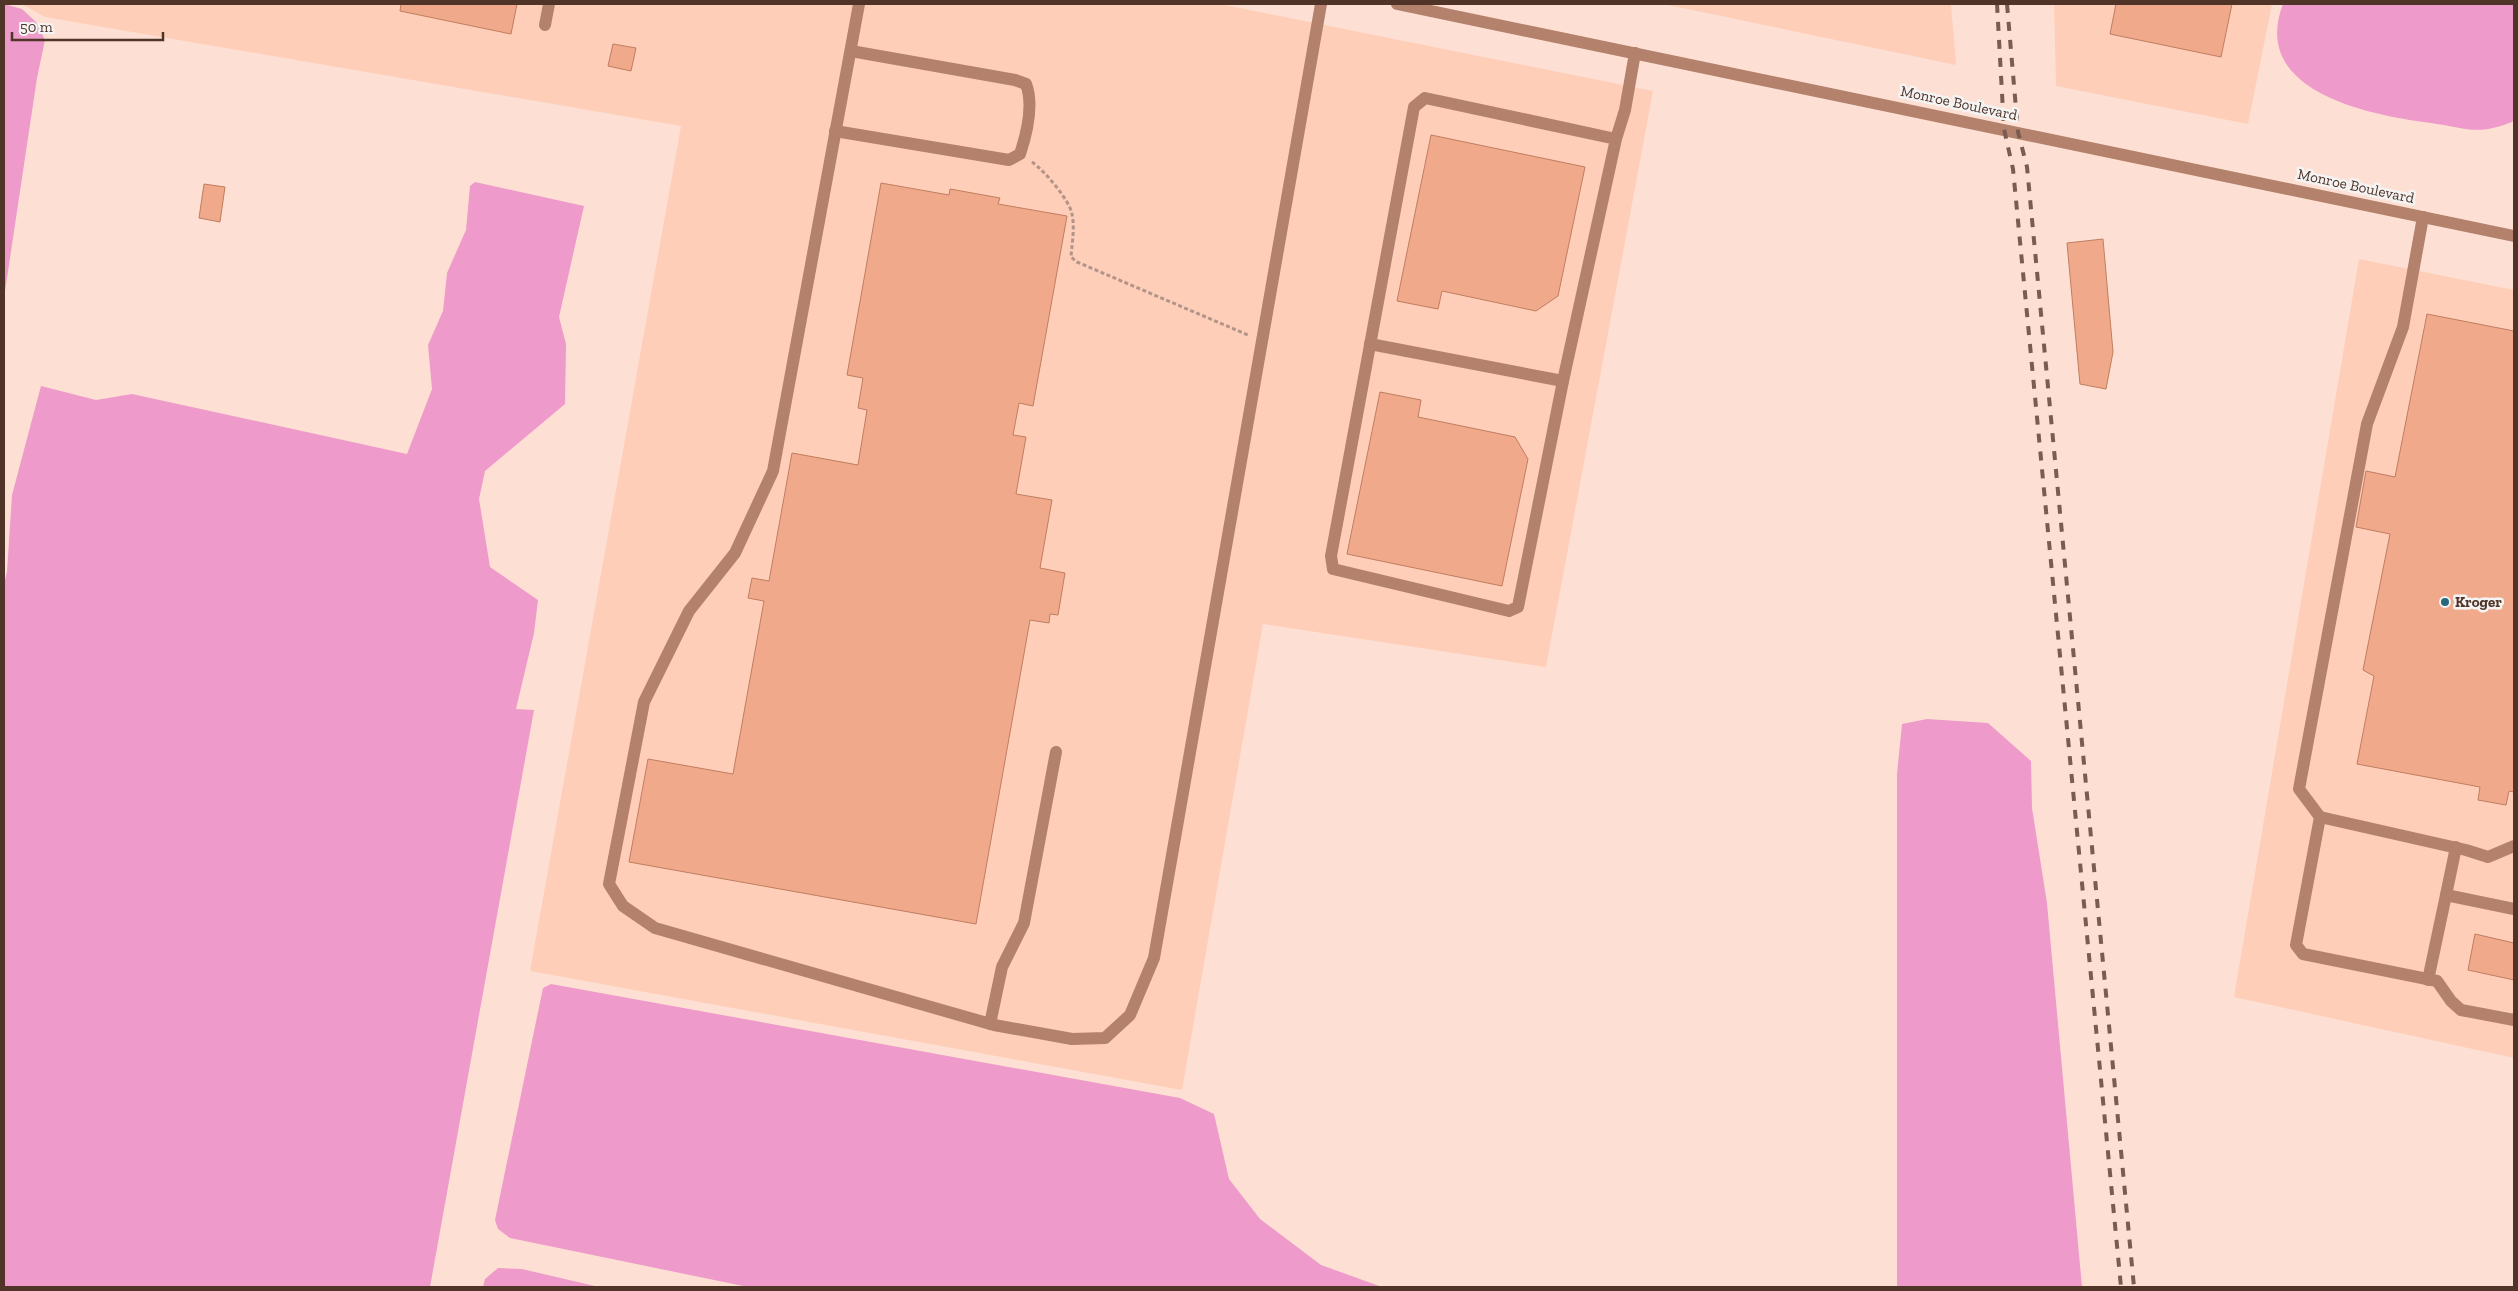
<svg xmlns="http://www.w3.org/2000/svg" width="2518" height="1291" viewBox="0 0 2518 1291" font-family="'Zilla Slab',serif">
  <rect width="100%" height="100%" fill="#fde0d3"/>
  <g fill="#feceb9">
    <path d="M22,4H1220L1653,91L1546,667L1263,624L1182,1090L530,971L681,126L45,17Z"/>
    <path d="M1663,4H1951L1956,65Z"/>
    <path d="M2054,4H2272L2248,124L2056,86Z"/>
    <path d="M2359,259L2514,290V1058L2234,997Z"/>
  </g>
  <g fill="#ee9aca">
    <path d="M4,4L22,9L36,22L45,40L37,78L4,298Z"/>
    <path d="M2283,4H2514V119L2512,122C2476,136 2467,128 2431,123C2370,115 2249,92 2283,4Z"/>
    <path d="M475,182L584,206L559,317L566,344L565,404L485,471L479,499L490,567L538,600L534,633L516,709L534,710L430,1287H4V584L7,572L12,495L41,386L96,400L132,394L407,454L432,389L428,345L443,311L447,273L466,230L470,186Z"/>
    <path d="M1927,719L1988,723L2031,761L2032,808L2047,903L2082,1287H1897V774L1902,724Z"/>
    <path d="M551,984L1180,1098L1214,1114L1229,1179L1260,1219L1321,1265L1382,1287H748L510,1238L498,1229L495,1220L543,988Z"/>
    <path d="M498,1268L522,1269L599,1287H483L485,1279Z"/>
  </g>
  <g fill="#f0aa8b" stroke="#c07d60">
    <path d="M401,4H517L511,34L400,11Z"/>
    <path d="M2116,4H2232L2221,57L2110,34Z"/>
    <path d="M613,44L636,48L631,71L608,66Z"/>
    <path d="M1431,135L1585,167L1558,296L1536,311L1442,291L1438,309L1397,301Z"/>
    <path d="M881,183L949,195L950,189L1000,198L998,204L1067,216L1033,406L1019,403L1013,435L1026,437L1016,494L1052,500L1040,568L1065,573L1058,615L1050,614L1049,623L1030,620L976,924L629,862L648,759L733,774L764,601L748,598L752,578L769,581L792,453L858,465L867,410L858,408L863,378L847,375Z"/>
    <path d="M204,184L225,187L220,222L199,218Z"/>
    <path d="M2103,239L2113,352L2106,389L2080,384L2067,243Z"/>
    <path d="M2427,314L2514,331V792L2509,791L2506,805L2478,800L2480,787L2357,764L2374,676L2363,670L2390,534L2356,527L2366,471L2395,477Z"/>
    <path d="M1380,392L1421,400L1418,417L1515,437L1528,459L1502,586L1347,554Z"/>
    <path d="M2475,934L2514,943V980L2468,970Z"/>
  </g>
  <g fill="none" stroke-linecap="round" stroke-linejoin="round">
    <path stroke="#b29588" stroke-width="3" stroke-dasharray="4 2.5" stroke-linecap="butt" d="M1032,162C1044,170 1070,201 1072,214C1075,228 1072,243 1071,257L1077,262L1248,335"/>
    <g stroke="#b3816c" stroke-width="12">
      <path d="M859,4L773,471L735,553L689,611L644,702L609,884L623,906L655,928L994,1025L1072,1039L1105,1038L1130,1015L1154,958L1321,4"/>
      <path d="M1397,4L2514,236"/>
      <path d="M545,25L549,4"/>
      <path d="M835,131L1009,160L1020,154C1027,133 1034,105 1026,84L1015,80L851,51"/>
      <path d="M1616,139L1425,98L1414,107L1331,556L1333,569L1509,611L1518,607L1563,381L1616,139L1625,110L1635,53"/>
      <path d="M2423,217L2403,327L2367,424L2299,789L2320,817L2466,850L2488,857L2514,846"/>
      <path d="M1370,344L1563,381"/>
      <path d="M2320,817L2296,945L2303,954L2437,981L2451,1001L2461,1010L2514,1020"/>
      <path d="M2446,895L2456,847"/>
      <path d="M2428,980L2446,895L2514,909"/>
      <path d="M990,1024L1002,967L1024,923L1056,752"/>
    </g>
    <g stroke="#7a5d50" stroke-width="4" stroke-dasharray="9 9" stroke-linecap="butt">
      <path d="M1997,4L2004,129L2013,169L2121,1287"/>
      <path d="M2007,4L2018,132L2027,167L2134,1287"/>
    </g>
  </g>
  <circle fill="#29677d" stroke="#f4f4f4" stroke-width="2" cx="2445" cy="602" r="5"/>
  <g text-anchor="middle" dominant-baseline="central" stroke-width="5" stroke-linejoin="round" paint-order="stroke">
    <g font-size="15" fill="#503427" stroke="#f4f4f4">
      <text transform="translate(1959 103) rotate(12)">Monroe Boulevard</text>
      <text transform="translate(2356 186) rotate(12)">Monroe Boulevard</text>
    </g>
    <g font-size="15" font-weight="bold" fill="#503427" stroke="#f4f4f4" text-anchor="start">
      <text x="2455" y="602">Kroger</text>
    </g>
  </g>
  <rect width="2518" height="1291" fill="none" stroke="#503427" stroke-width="10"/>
  <path d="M12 32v8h151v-8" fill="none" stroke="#503427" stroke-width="2.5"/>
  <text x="20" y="32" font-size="15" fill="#503427" stroke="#f4f4f4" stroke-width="4" paint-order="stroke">50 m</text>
</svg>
